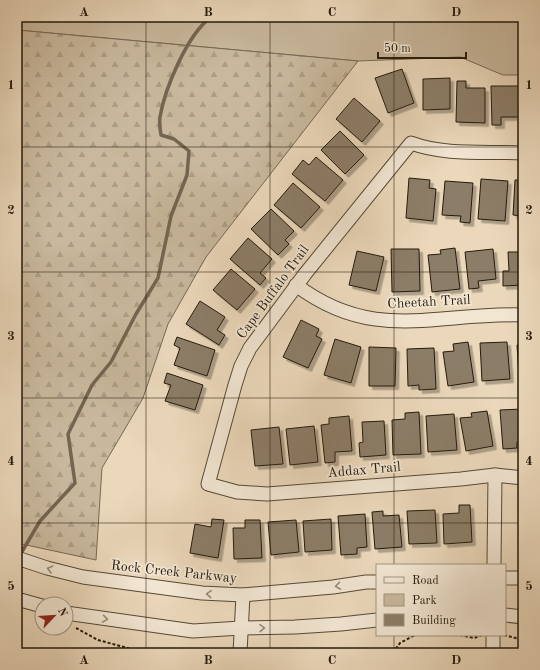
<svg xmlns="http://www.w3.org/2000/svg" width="540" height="670" viewBox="0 0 540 670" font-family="'Old Standard TT',serif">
  <defs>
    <pattern id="forest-firs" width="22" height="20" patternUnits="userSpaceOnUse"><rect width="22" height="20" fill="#c9b89d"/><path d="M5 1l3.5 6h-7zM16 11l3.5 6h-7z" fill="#ac9e86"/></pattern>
    <filter id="shadow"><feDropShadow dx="3.5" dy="3.5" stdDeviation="0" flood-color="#0004"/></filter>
  </defs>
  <rect width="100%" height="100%" fill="#ebd8bb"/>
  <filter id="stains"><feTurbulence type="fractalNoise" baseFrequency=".005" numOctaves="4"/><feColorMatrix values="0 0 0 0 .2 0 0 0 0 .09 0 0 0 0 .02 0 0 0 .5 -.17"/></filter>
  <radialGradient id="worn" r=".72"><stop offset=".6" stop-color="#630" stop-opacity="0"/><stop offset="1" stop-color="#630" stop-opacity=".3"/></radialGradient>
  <path fill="#c9b89d" stroke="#776954" d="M17,17H523V75H503L460,57L358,61L17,30Z"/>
  <path fill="url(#forest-firs)" stroke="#776954" d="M17,30L358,61L206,257L168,324L143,398L102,468L96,560L17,543Z"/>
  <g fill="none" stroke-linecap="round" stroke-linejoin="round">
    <path stroke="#746551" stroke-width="3.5" d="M20,555L40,521L75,483L68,434L92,385L111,362L136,314L158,278L171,216L187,175L189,151L174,139L161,135C160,129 159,123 160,117C165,88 187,35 211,17"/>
  </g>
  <g fill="#8c7d67" stroke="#251a0b" filter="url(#shadow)">
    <path d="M402,69L414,103L388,113L375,78Z"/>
    <path d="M450,78V109L423,110V79Z"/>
    <path d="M457,81H466V88H485V123L456,122Z"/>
    <path d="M491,86H519V117H501V125H492Z"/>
    <path d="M354,98L380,121L362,142L336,119Z"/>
    <path d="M340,131L364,155L345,174L321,150Z"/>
    <path d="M316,157L343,180L325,201L292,174L303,160L309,165Z"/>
    <path d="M409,178L430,180L429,188L436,189L433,221L406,218Z"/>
    <path d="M481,179L508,181L505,221L478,219Z"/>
    <path d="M515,180H523V216L513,215Z"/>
    <path d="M445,181L473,183L470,223L460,222L461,216L442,215Z"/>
    <path d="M293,183L320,207L301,228L274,205Z"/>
    <path d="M271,209L294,231L285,240L289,244L278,255L251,229Z"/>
    <path d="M248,238L272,259L260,273L266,278L260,285L230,259Z"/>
    <path d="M455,248L460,289L432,292L428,255L441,254L440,250Z"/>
    <path d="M391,249H419L420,291L392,292Z"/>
    <path d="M493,249L496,279L478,281L479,288L469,289L465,252Z"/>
    <path d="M357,251L384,257L376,291L349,285Z"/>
    <path d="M508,252H523V285L503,286V271H509Z"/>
    <path d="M231,269L255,289L237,310L213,290Z"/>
    <path d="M200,301L225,317L217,330L225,335L219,345L186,324Z"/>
    <path d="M301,320L319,329L316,336L322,339L308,368L283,357Z"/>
    <path d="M177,337L215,350L207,376L174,365L180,348L174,345Z"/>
    <path d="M335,339L361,347L351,383L324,375Z"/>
    <path d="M468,342L474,382L448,386L443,352L454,351L453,344Z"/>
    <path d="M507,342L510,379L482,381L480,343Z"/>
    <path d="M523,344V376H519L517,345Z"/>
    <path d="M369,347L396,348L395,386H369Z"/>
    <path d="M434,348L436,389L419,390V385L408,386L407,349Z"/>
    <path d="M167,373L203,385L195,410L165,401L171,385L164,383Z"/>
    <path d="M523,409V442H517V448L503,449L500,410Z"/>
    <path d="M487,411L493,446L466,451L460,418L472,417L471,413Z"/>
    <path d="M419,412L421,454L393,455L392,420L405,419V413Z"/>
    <path d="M454,414L457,450L428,452L426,416Z"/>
    <path d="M349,416L352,451L335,452V462L325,463L321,425L329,424V418Z"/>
    <path d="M384,421L386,455L360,457L359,443L363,442L362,422Z"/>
    <path d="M314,426L318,462L290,465L286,429Z"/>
    <path d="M279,427L283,464L255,466L251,430Z"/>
    <path d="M459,505H470L472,542L444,544L443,514L459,513Z"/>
    <path d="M521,505H523V542H522Z"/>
    <path d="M435,510L437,543L409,544L407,511Z"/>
    <path d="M383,511V516L399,515L402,547L375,549L372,512Z"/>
    <path d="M365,514L367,547L357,548V554L341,555L338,516Z"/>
    <path d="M212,519L224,520L218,558L190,553L195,524L211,527Z"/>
    <path d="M331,519L332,550L305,552L303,521Z"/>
    <path d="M245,520H260L262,558L234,559L233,528H245Z"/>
    <path d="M296,520L299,552L271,555L268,522Z"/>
  </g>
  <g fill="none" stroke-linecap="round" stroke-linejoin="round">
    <defs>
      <g id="minor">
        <path d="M523,153C486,151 446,156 411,143L305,274L250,348L241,366L235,385L208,484L237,492L267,494L461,479L495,475L523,478"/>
        <path d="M296,285C374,344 437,312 523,315"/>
        <path d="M17,558L47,568L83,577L202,593L243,595L333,587L366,582H377"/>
        <path d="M494,565L495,475"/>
        <path d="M505,578H523"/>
        <path d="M17,599L42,606"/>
        <path d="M66,613L193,631L241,628L295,627L341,624L377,620"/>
        <path d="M505,615L523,617"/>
        <path d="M493,635V653"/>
        <path d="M240,653L243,595"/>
      </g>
    </defs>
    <use href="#minor" stroke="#564a37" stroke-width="15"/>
    <g stroke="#251a0b" stroke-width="2" stroke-dasharray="3 2" stroke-linecap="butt">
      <path d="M76,628L98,640L146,653"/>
      <path d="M460,635L474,638L482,635"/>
      <path d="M504,635L523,640"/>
      <path d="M183,653L203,651L225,653"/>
      <path d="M393,653L400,643L415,635"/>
    </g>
    <use href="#minor" stroke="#f2e6d3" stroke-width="13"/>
  </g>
  <defs><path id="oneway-chevron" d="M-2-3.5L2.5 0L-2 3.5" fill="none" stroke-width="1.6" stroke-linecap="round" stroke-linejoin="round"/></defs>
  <g stroke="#968a79">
    <use href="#oneway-chevron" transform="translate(50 569) rotate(-165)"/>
    <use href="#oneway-chevron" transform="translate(338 586) rotate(172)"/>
    <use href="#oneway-chevron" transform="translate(209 594) rotate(-176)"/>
    <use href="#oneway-chevron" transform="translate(105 619) rotate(9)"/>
    <use href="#oneway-chevron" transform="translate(262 628) rotate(-1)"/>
  </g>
  <path fill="none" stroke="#251a0b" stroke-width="1" stroke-opacity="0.55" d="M146,17V653M270,17V653M394,17V565M17,147H523M17,272H523M17,398H523M17,523H523M394,635V653"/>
  <g text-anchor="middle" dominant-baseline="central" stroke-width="3.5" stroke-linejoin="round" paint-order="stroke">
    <g font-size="14" fill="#251a0b" stroke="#f2e6d3">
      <text transform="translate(273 292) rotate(-54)">Cape Buffalo Trail</text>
      <text transform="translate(429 302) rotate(-3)">Cheetah Trail</text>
      <text transform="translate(364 470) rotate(-5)">Addax Trail</text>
      <text transform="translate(174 572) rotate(6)">Rock Creek Parkway</text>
    </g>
  </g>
  <rect width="540" height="670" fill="none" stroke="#ebd8bb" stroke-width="44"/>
  <rect x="376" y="564" width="130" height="72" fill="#f2e6d3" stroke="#a09483"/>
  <rect x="384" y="577" width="20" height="6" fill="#f2e6d3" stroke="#a09483"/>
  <text x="412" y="584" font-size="12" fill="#251a0b">Road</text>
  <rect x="384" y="594" width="20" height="12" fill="#c9b89d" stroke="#a09483"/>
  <text x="412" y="604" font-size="12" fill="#251a0b">Park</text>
  <rect x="384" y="614" width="20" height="12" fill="#8c7d67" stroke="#a09483"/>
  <text x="412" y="624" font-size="12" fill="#251a0b">Building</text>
  <g transform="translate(54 616) rotate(65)"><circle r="19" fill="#f2e6d3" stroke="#a09483"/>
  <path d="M0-3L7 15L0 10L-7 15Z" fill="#8f2418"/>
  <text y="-6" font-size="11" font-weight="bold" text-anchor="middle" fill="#251a0b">N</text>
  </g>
  <path d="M378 52v6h88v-6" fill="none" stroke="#251a0b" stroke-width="2"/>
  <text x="384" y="52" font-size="12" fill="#251a0b" stroke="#f2e6d3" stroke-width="3" paint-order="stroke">50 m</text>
  <rect x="22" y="22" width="496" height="626" fill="none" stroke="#251a0b" stroke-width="1.5"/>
  <g font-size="13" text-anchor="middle" font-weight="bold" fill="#251a0b">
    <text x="84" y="16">A</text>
    <text x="208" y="16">B</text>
    <text x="332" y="16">C</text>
    <text x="456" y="16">D</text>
    <text x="11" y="89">1</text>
    <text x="529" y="89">1</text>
    <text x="11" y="214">2</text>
    <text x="529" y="214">2</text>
    <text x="11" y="340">3</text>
    <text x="529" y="340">3</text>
    <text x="11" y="465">4</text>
    <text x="529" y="465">4</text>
    <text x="11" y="590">5</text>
    <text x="529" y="590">5</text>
    <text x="84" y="664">A</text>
    <text x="208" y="664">B</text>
    <text x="332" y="664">C</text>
    <text x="456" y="664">D</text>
  </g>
  <rect width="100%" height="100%" filter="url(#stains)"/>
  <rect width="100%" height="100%" fill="url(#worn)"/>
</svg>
